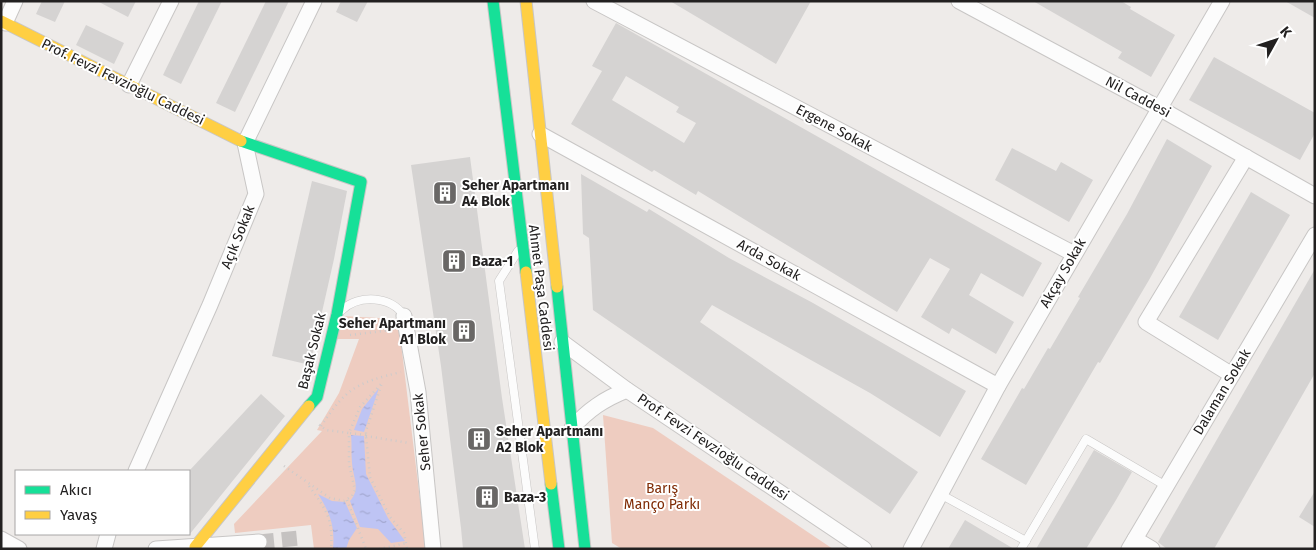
<svg xmlns="http://www.w3.org/2000/svg" width="1316" height="550" viewBox="0 0 1316 550" font-family="'Fira Sans',sans-serif">
  <defs>
    <pattern id="water-ripples" width="26" height="14" patternUnits="userSpaceOnUse" patternTransform="scale(1.25)"><rect width="26" height="14" fill="#bec4f4"/><path d="M2 4q2-2 4 0t4 0M15 11q2-2 4 0t4 0" fill="none" stroke="#a3a8d1"/></pattern>
  </defs>
  <rect width="100%" height="100%" fill="#eeebe9"/>
  <g fill="#eeccc0">
    <path d="M342,316L398,319L426,549H314L311,525L235,533L234,524L322,431L317,430L339,393L359,339H335Z"/>
    <path d="M603,415L653,428L833,549H622L612,543Z"/>
  </g>
  <g fill="url(#water-ripples)">
    <path d="M379,388L364,432L354,430L362,409Z"/>
    <path d="M351,435L364,436L366,474L388,518L405,541L391,543L378,529L360,527L350,501C361,489 353,478 352,463C351,454 352,444 351,435Z"/>
    <path d="M318,494L332,501L345,502L357,528L349,540L346,549H333C335,526 330,513 318,494Z"/>
  </g>
  <g fill="#d5d3d2" fill-rule="evenodd">
    <path d="M42,1H65L55,22L36,14Z"/>
    <path d="M97,1H136L128,17Z"/>
    <path d="M199,1H222L181,84L163,75Z"/>
    <path d="M266,1H289L235,112L216,103Z"/>
    <path d="M341,1H368L357,22L336,12Z"/>
    <path d="M670,1H811L776,64Z"/>
    <path d="M1033,1H1121L1131,7L1130,9L1175,35L1151,77L1118,58L1122,52Z"/>
    <path d="M1285,1H1315V18Z"/>
    <path d="M616,23L1042,263L1023,297L981,273L969,295L1014,322L996,354L952,328L949,334L921,317L950,269L930,258L897,312L698,191L696,195L654,170L652,172L571,124L602,71L592,66ZM626,76L679,107L676,112L696,123L684,143L612,100Z"/>
    <path d="M86,25L124,43L114,64L76,45Z"/>
    <path d="M1214,57L1315,113V133L1300,160L1189,100Z"/>
    <path d="M1167,139L1212,166L1149,280L1100,363L1098,362L1026,485L981,459L1022,388L1024,389L1048,348L1050,349L1080,298L1078,297L1127,214Z"/>
    <path d="M1012,148L1056,171L1061,162L1093,180L1069,222L995,180Z"/>
    <path d="M470,157L502,398L525,549H463L461,528L441,366L411,165Z"/>
    <path d="M581,174L647,212L649,209L729,258L813,303L966,391L940,437L870,393L712,305L700,322L918,472L890,514L593,310L589,238L583,234Z"/>
    <path d="M312,181L347,191L334,259L310,365L272,356Z"/>
    <path d="M1251,192L1290,215L1218,340L1179,317Z"/>
    <path d="M1315,269V373L1214,549H1167L1158,542Z"/>
    <path d="M261,394L285,416L189,535V471Z"/>
    <path d="M1094,450L1132,472L1116,500L1086,549H1036Z"/>
    <path d="M1315,491V527L1299,517Z"/>
    <path d="M965,520L1014,549H948Z"/>
  </g>
  <g fill="none" stroke-linecap="round" stroke-linejoin="round">
    <path stroke="#c5c2c1" stroke-width="15" stroke-dasharray="15 8" stroke-linecap="butt" d="M259,542L299,538"/>
    <defs>
      <g id="lane">
        <path d="M518,251L499,281L535,549"/>
        <path d="M342,310C359,294 392,296 404,316"/>
        <path d="M940,494L1026,541"/>
        <path d="M1021,549L1086,439L1166,486"/>
      </g>
      <g id="street">
        <path d="M594,1L1074,254"/>
        <path d="M959,1L1159,108L1315,196"/>
        <path d="M5,23L15,1"/>
        <path d="M129,85L171,1"/>
        <path d="M540,134L998,386"/>
        <path d="M404,316L418,392L433,549"/>
        <path d="M562,342L627,390L864,549"/>
        <path d="M1232,375L1146,322L1246,157"/>
        <path d="M572,428C588,410 604,399 627,390"/>
        <path d="M136,471L210,305L256,194L245,143L314,1"/>
        <path d="M1,539L19,549"/>
        <path d="M1135,539L1152,549"/>
        <path d="M104,549L108,534"/>
        <path d="M156,549L259,542"/>
        <path d="M911,549L998,386L1222,1"/>
        <path d="M1129,549L1315,235"/>
      </g>
      <g id="fast">
        <path d="M493,1L526,272"/>
        <path d="M241,141L361,182L337,314L317,397L309,406"/>
        <path d="M557,287L585,549"/>
        <path d="M551,484L559,549"/>
      </g>
      <g id="slow">
        <path d="M526,1L557,287"/>
        <path d="M1,21L241,141"/>
        <path d="M526,272L551,484"/>
        <path d="M195,547L309,406"/>
      </g>
    </defs>
    <use href="#lane" stroke="#c8c6c5" stroke-width="9"/>
    <use href="#street" stroke="#c8c6c5" stroke-width="17"/>
    <use href="#fast" stroke="#c8c6c5" stroke-width="13"/>
    <use href="#slow" stroke="#c8c6c5" stroke-width="13"/>
    <g stroke="#cccbcb" stroke-width="2.5" stroke-dasharray="1 4" stroke-linecap="butt">
      <path d="M350,335L392,330"/>
      <path d="M321,426C347,387 357,383 401,372"/>
      <path d="M366,435L349,433L360,407L382,383L366,431V436L370,477L390,517L404,533L407,549"/>
      <path d="M366,436L409,443"/>
      <path d="M284,466L330,498L344,501L352,496L355,490L349,464V433L326,430L317,423"/>
      <path d="M309,486C327,511 333,518 331,549"/>
      <path d="M347,500L366,549"/>
      <path d="M379,549L407,543"/>
    </g>
    <use href="#lane" stroke="#fcfcfc" stroke-width="8"/>
    <use href="#street" stroke="#fcfcfc" stroke-width="15"/>
    <use href="#fast" stroke="#16e098" stroke-width="11"/>
    <use href="#slow" stroke="#ffcf43" stroke-width="11"/>
  </g>
  <defs>
    <symbol id="building-square" viewBox="-11 -11 22 22"><rect x="-9" y="-9" width="18" height="18" rx="4" fill="#696766" stroke="#fff"/><path d="M-4-6H4V6H1V3H-1V6H-4ZM-2.5-4.3h1.7v1.8h-1.7ZM.8-4.3h1.7v1.8H.8ZM-2.5-1h1.7V.8h-1.7ZM.8-1h1.7V.8H.8Z" fill="#fff"/></symbol>
  </defs>
  <g fill-rule="evenodd">
    <use href="#building-square" x="431" y="179" width="28" height="28"/>
    <use href="#building-square" x="440" y="247" width="28" height="28"/>
    <use href="#building-square" x="450" y="317" width="28" height="28"/>
    <use href="#building-square" x="465" y="425" width="28" height="28"/>
    <use href="#building-square" x="473" y="483" width="28" height="28"/>
  </g>
  <g text-anchor="middle" dominant-baseline="central" stroke-width="4" stroke-linejoin="round" paint-order="stroke">
    <g font-size="14" fill="#222020" stroke="#fff">
      <text transform="translate(123 82) rotate(26)">Prof. Fevzi Fevzioğlu Caddesi</text>
      <text transform="translate(1138 97) rotate(28)">Nil Caddesi</text>
      <text transform="translate(834 128) rotate(28)">Ergene Sokak</text>
      <text transform="translate(238 237) rotate(-68)">Açık Sokak</text>
      <text transform="translate(769 260) rotate(29)">Arda Sokak</text>
      <text transform="translate(1063 273) rotate(-60)">Akçay Sokak</text>
      <text transform="translate(541 288) rotate(83)">Ahmet Paşa Caddesi</text>
      <text transform="translate(312 351) rotate(-76)">Başak Sokak</text>
      <text transform="translate(1222 392) rotate(-59)">Dalaman Sokak</text>
      <text transform="translate(422 432) rotate(-96)">Seher Sokak</text>
      <text transform="translate(713 447) rotate(34)">Prof. Fevzi Fevzioğlu Caddesi</text>
    </g>
    <g font-size="14" font-weight="bold" fill="#222020" stroke="#fff" text-anchor="start">
      <text x="462" y="185">Seher Apartmanı<tspan x="462" dy="16">A4 Blok</tspan></text>
      <text x="472" y="261">Baza-1</text>
      <text x="446" y="323" text-anchor="end">Seher Apartmanı<tspan x="446" dy="16">A1 Blok</tspan></text>
      <text x="496" y="431">Seher Apartmanı<tspan x="496" dy="16">A2 Blok</tspan></text>
      <text x="504" y="497">Baza-3</text>
    </g>
    <g font-size="14" fill="#802c06" stroke="#fff">
      <text x="662" y="488">Barış<tspan x="662" dy="16">Manço Parkı</tspan></text>
    </g>
  </g>
  <rect width="1316" height="550" fill="none" stroke="#222020" stroke-width="5"/>
  <rect x="15" y="470" width="175" height="65" fill="#ffffff" stroke="#a7a6a6"/>
  <rect x="25" y="486" width="25" height="8" fill="#16e098" stroke="#a7a6a6"/>
  <text x="60" y="495" font-size="15" fill="#222020">Akıcı</text>
  <rect x="25" y="511" width="25" height="8" fill="#ffcf43" stroke="#a7a6a6"/>
  <text x="60" y="520" font-size="15" fill="#222020">Yavaş</text>
  <g transform="translate(1276 40) rotate(50)" stroke="#ffffff" stroke-width="4" paint-order="stroke">
  <path d="M0-4L9 19L0 12L-9 19Z" fill="#222020"/>
  <text y="-8" font-size="14" font-weight="bold" text-anchor="middle" fill="#222020">K</text>
  </g>
</svg>
